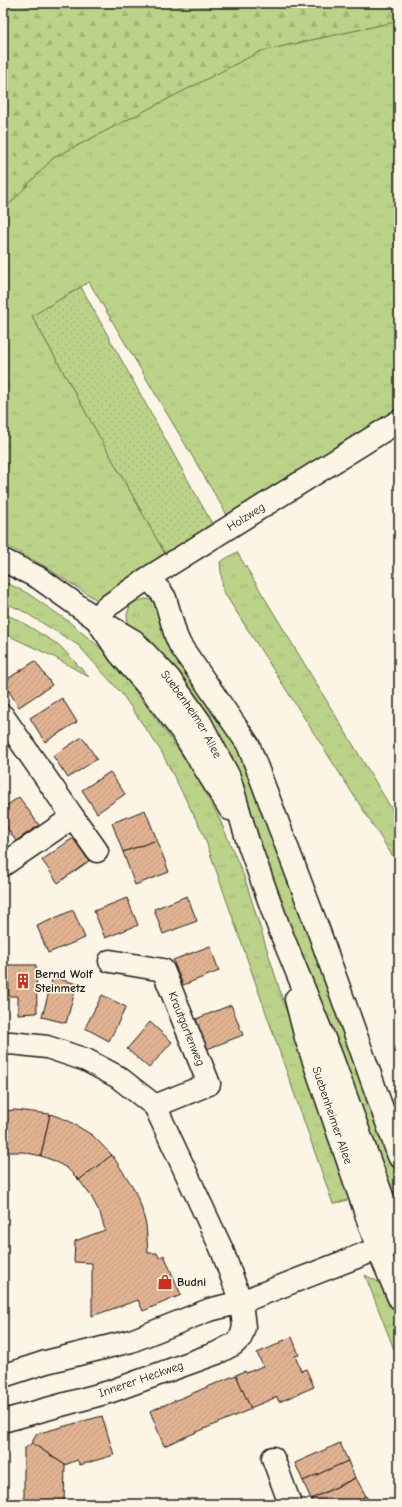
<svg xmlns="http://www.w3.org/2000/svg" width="402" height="1507" viewBox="0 0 402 1507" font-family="'Comic Neue',sans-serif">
  <defs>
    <pattern id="grass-tufts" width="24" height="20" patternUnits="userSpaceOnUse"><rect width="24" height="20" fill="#bbd389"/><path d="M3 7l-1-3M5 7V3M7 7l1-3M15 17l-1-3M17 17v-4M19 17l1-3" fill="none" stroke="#a0b576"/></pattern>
    <pattern id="forest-firs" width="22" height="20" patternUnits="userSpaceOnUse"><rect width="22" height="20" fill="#bbd389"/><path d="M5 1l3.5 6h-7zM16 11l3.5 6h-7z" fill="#a0b576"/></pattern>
    <pattern id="garden-dots" width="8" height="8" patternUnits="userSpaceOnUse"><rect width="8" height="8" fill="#bbd389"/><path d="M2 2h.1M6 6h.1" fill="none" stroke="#a0b576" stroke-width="1.8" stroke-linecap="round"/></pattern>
    <pattern id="building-hatch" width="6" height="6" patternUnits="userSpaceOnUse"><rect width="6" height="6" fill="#e2b392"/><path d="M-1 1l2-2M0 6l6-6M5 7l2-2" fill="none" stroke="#c1997d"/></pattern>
  </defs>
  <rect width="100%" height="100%" fill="#fcf5e5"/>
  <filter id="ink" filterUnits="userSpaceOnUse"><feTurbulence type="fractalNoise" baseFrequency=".025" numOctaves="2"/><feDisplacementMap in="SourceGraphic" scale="8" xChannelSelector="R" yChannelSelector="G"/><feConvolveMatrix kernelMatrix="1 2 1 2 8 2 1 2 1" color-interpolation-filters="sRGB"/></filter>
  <g filter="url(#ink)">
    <g fill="url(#grass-tufts)" stroke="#6c7852">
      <path d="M399,21V417L230,520L89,282L32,316L168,559L104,598L95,599L46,567L3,544V211L53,158L261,51Z"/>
      <path d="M237,552L399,821V866L223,591L220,562Z"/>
      <path d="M3,581L27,593L68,621L104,651L137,693L193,770L220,820L245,879L285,1007L312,1078L351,1199L333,1204L203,833L161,751L122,694L78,645L21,610L3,602Z"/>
      <path d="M145,599L156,600L242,749L354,1055L399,1173V1223L289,932L263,850L243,797L128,630L127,614L131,603Z"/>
      <path d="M3,613L20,621L59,645L89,677L54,657L3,633Z"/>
      <path d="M365,1275C370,1278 376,1280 381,1284C402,1303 399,1335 399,1362Z"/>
    </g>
    <path fill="url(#forest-firs)" stroke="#6c7852" d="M3,3H399V21L261,51L53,158L3,211Z"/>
    <path fill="url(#garden-dots)" stroke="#6c7852" d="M81,287L215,529L168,559L32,316Z"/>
    <g fill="url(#building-hatch)" stroke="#1c1c1c">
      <path d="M35,661L52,685L19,707L3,682Z"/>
      <path d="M62,698L77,722L45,742L30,718Z"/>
      <path d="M82,737L97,759L68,778L53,756Z"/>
      <path d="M110,772L125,794L97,813L82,790Z"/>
      <path d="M19,797L39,825L16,841L3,822V808Z"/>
      <path d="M145,810L157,840L123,852L112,823Z"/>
      <path d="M73,838L89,861L58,883L42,860Z"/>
      <path d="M157,840L169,872L135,885L123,852Z"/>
      <path d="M187,896L197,921L163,934L154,909Z"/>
      <path d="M127,898L138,925L105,938L94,911Z"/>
      <path d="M73,910L85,938L48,953L37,926Z"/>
      <path d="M210,946L219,971L183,985L173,960Z"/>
      <path d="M8,965H36L37,1013L18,1014V996H9Z"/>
      <path d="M53,977L77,984L66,1023L42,1017Z"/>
      <path d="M102,995L126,1007L109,1041L85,1028Z"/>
      <path d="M231,1005L243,1035L207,1049L196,1019Z"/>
      <path d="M150,1022L172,1042L149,1068L127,1049Z"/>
      <path d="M15,1110L50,1114L41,1156L23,1152H4L3,1111Z"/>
      <path d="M50,1114L67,1120L92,1135L112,1155L79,1180L67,1168L52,1160L41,1156Z"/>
      <path d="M112,1155L133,1187L141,1206L146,1225L148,1253H157L159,1258L164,1255L181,1295L143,1311L138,1300L92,1316V1263L74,1262L75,1241L105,1230L100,1213L91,1196L79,1180Z"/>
      <path d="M292,1337L299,1355L295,1356L301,1371L306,1369L314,1387L279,1402L277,1397L250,1408L236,1375L245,1371L246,1373L263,1366L257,1353L281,1343L280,1342Z"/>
      <path d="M236,1375L251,1409L164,1446L150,1411Z"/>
      <path d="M102,1416L114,1455L80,1465L77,1460L65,1465L32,1443L36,1434Z"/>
      <path d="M32,1443L65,1465L64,1504H24V1449Z"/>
      <path d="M340,1443L348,1461L303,1481L295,1463Z"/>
      <path d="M348,1461L355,1478L311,1499L303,1481Z"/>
      <path d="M356,1478L366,1496L350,1504H314L311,1499Z"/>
      <path d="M366,1496L370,1504H350Z"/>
    </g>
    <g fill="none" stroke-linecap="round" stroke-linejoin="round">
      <defs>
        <g id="minor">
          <path d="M148,578L161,592L165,598L176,636L180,645L248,744L318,929L399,1156"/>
          <path id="s1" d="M95,618L108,606L148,578L399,421"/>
          <path d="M3,716L73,817"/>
          <path d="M3,865L73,817L97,851"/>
          <path id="s2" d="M110,961L163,970L209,1084L155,1106"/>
          <path d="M3,1044L11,1043L47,1047L86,1060L118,1077L155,1106L222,1250L241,1302L244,1327L241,1337L234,1344L217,1353L109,1392L3,1421"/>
          <path d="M3,1376L46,1362L131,1341L209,1310L241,1302L395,1242"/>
          <path d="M273,1458L290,1504"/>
        </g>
        <g id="major">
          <path id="s3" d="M3,560L39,578L95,618L134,641L169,678L200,722L229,777L247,839L279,928L332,1058L399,1243"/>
          <path d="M99,623L119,653L152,691L183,733L230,809"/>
          <path id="s4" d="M296,999L306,1038L378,1249L399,1298"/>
        </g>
      </defs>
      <use href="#minor" stroke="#1c1c1c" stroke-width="25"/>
      <use href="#major" stroke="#1c1c1c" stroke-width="25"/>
      <use href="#minor" stroke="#fcf5e5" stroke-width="22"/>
      <use href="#major" stroke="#fcf5e5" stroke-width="22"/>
    </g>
  </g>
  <defs>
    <symbol id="building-bare" viewBox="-9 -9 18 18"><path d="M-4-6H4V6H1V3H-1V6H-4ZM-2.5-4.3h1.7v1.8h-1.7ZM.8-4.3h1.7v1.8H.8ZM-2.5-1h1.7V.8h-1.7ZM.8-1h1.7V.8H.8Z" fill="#c8321e" stroke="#fcf5e5" stroke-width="2.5" paint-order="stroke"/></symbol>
    <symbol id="shop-bare" viewBox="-9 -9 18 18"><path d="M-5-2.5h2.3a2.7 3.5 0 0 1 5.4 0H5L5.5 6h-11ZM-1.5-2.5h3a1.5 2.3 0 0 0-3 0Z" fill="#c8321e" stroke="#fcf5e5" stroke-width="2.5" paint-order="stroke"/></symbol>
  </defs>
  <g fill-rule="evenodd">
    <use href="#building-bare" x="12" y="970" width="22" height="22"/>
    <use href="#shop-bare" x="154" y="1271" width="22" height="22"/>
  </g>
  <g text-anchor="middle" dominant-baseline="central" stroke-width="3.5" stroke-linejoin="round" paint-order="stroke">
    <g font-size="12" fill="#1c1c1c" stroke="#fcf5e5">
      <text stroke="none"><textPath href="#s1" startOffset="182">Holzweg</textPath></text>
      <text stroke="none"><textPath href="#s3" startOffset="248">Suebenheimer Allee</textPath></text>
      <text stroke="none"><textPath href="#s2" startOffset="117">Krautgartenweg</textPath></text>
      <text stroke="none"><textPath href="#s4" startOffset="122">Suebenheimer Allee</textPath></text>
      <text transform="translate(141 1379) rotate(-19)">Innerer Heckweg</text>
    </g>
    <g font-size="12" font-weight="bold" fill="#1c1c1c" stroke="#fcf5e5" text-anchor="start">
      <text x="35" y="974">Bernd Wolf<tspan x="35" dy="14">Steinmetz</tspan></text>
      <text x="177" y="1282">Budni</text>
    </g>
  </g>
  <rect width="402" height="1507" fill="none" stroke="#fcf5e5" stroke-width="16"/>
  <rect x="8" y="8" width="386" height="1491" fill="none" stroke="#1c1c1c" stroke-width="1.5" filter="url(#ink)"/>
</svg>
